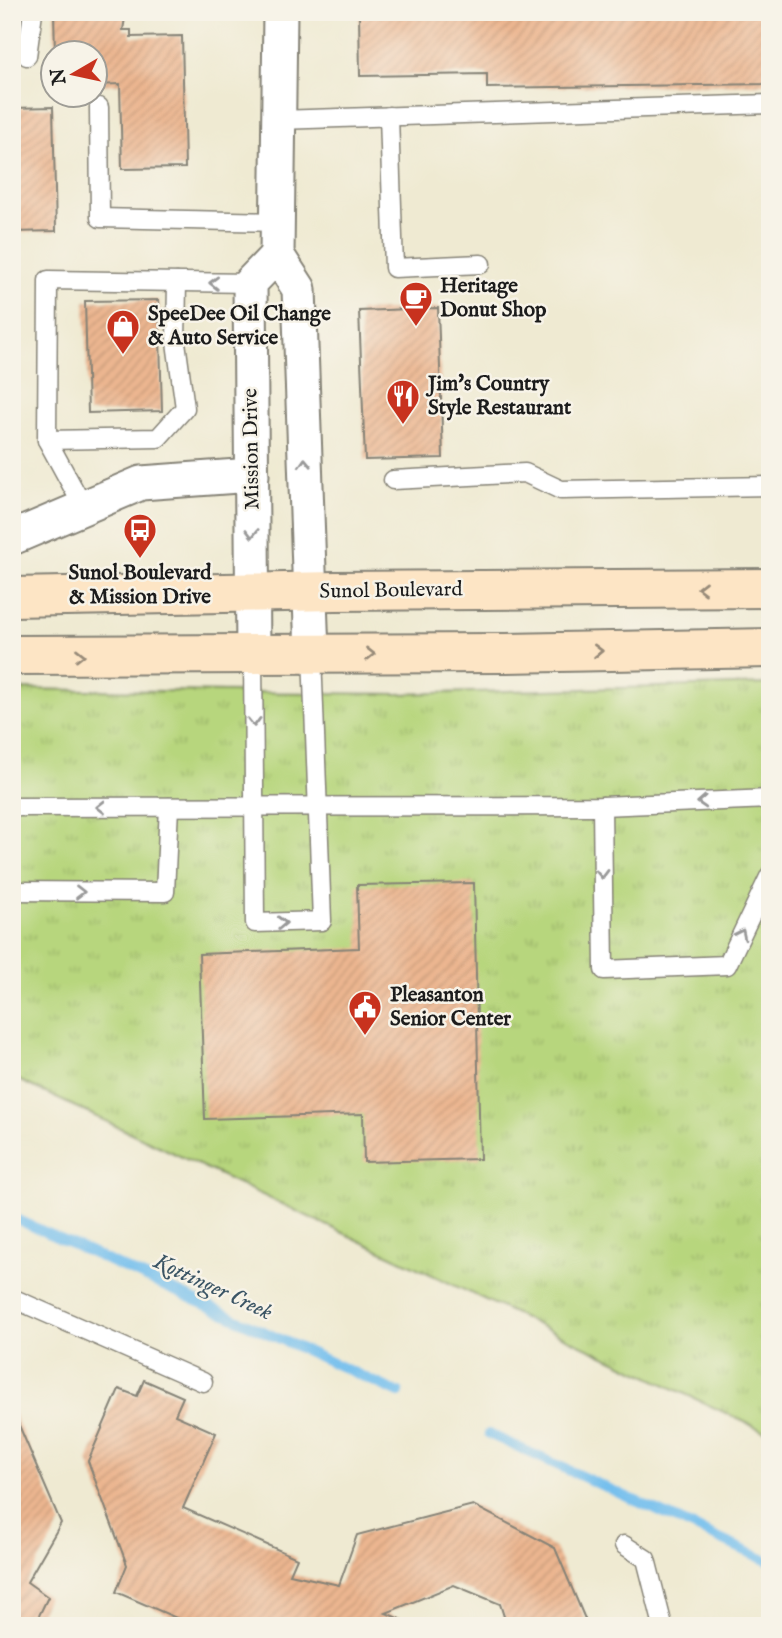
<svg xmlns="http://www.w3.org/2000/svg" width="782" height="1638" viewBox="0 0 782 1638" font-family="'IM FELL English',serif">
  <defs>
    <pattern id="park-tufts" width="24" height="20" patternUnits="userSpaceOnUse" patternTransform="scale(1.75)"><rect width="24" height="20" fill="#b7d67d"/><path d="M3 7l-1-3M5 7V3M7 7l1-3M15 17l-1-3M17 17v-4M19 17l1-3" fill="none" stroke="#9db76b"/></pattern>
    <pattern id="building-hatch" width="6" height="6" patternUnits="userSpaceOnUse" patternTransform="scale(1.75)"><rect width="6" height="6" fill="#ecb690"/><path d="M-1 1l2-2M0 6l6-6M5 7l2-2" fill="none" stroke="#ca9c7c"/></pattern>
  </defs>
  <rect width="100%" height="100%" fill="#f7f3e8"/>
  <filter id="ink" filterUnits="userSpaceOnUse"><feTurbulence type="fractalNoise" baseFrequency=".0143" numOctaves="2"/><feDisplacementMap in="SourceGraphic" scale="14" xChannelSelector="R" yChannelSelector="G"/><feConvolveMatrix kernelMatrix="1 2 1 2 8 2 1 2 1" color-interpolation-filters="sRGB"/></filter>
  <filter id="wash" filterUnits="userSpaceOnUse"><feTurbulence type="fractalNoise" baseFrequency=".00686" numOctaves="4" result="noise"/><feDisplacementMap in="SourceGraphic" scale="28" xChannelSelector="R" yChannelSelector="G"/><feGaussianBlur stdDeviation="1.57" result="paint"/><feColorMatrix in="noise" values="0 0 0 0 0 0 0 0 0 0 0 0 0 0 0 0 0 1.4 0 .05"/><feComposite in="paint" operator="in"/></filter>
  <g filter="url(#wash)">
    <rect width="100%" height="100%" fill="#efead2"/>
    <path fill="url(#park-tufts)" stroke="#6a794c" stroke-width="2" d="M770,684V1434L12,1077V689L398,694Z"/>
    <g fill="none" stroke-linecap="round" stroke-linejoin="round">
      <g stroke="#74bfed" stroke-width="10">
        <path d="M12,1217L399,1393"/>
        <path d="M489,1434L770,1562"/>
      </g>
    </g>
    <g id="blocks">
      <g fill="url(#building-hatch)">
        <path d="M54,12H126L123,30H131V37L182,36L185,168L122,169L120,84L94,85V52H55Z"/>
        <path d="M359,12H770V84L487,88V74L360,76Z"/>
        <path d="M53,107L56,231L12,232V108Z"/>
        <path d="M159,300L162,411L88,413L85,301Z"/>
        <path d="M438,308L443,458L365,460L359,311Z"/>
        <path d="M474,883L480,1159L364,1162L363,1114L205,1119L199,954L359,948L357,885Z"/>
        <path d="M144,1380L183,1397L175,1415L216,1433L183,1508L297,1558L290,1574L339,1585L357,1535L473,1505L555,1548L588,1626H507L500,1604L454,1585L386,1613L416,1626H195L116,1592L127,1565L88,1461L119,1389L137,1396Z"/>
        <path d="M12,1409L61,1523L27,1582L48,1597L34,1626H12Z"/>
      </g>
    </g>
  </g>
  <g filter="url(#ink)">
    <use href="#blocks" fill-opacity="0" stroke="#868377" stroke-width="2"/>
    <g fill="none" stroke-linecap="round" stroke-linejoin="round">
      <defs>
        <g id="lane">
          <path d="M27,56L33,12"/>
          <path d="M99,107L100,218L277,222"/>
          <path d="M389,116L394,268L481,264"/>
          <path d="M278,120L770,104"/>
          <path d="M47,440L158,438L185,408L176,342L177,282"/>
          <path d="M393,480L525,473L561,490L770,486"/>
          <path d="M84,508L47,440L48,280L250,283"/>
          <path d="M253,654L255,923L322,921L312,654"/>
          <path d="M602,806L604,970L727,965L770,875"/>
          <path d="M12,807L602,806L770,799"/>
          <path d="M12,891L165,892L169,807"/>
          <path d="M12,1298L203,1382"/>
          <path d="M624,1545L646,1559L663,1626"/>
        </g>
        <g id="street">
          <path d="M280,12L277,255L299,289L312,654"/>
          <path d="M12,538L141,483L252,475"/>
          <path d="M253,654L250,283L277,255"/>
        </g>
        <g id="secondary">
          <path d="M12,597L336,591L770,588"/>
          <path d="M12,655L506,653L770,648"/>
        </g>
      </defs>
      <use href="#lane" stroke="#868377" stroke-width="21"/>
      <use href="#street" stroke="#868377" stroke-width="37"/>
      <use href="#secondary" stroke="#868377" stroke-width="42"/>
      <use href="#lane" stroke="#fff" stroke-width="18"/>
      <use href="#street" stroke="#fff" stroke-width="33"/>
      <use href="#secondary" stroke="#fde5c5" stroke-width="38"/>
    </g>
    <defs><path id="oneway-chevron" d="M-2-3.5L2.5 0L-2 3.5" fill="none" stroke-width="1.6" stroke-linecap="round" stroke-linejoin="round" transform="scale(1.75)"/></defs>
    <g stroke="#999">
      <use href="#oneway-chevron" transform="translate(214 283) rotate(-179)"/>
      <use href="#oneway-chevron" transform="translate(305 463) rotate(-92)"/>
      <use href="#oneway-chevron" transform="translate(252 533) rotate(90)"/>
      <use href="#oneway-chevron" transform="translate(254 722) rotate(89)"/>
      <use href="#oneway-chevron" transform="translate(702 802) rotate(177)"/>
      <use href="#oneway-chevron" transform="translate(101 807) rotate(180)"/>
      <use href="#oneway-chevron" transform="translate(602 874) rotate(89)"/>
      <use href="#oneway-chevron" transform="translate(80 892)"/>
      <use href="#oneway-chevron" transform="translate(282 923) rotate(-2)"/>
      <use href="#oneway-chevron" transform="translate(741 934) rotate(-64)"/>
    </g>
    <g stroke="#988b79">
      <use href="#oneway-chevron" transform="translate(702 588) rotate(180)"/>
      <use href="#oneway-chevron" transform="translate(598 651) rotate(-1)"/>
      <use href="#oneway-chevron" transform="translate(370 654)"/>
      <use href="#oneway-chevron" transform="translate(80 655)"/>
    </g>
  </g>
  <defs>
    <symbol id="cafe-pin" viewBox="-11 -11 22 30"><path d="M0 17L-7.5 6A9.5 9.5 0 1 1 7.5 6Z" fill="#c8321e" stroke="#f7f3e8"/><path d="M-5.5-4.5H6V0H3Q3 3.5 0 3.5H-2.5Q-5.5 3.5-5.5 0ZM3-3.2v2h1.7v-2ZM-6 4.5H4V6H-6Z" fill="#fff"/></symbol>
    <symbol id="shop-pin" viewBox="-11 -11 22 30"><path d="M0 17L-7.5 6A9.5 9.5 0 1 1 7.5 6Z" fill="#c8321e" stroke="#f7f3e8"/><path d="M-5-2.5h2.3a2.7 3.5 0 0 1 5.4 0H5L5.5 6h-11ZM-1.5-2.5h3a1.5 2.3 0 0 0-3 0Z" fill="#fff"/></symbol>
    <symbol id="restaurant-pin" viewBox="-11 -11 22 30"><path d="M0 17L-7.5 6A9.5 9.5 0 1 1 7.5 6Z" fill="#c8321e" stroke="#f7f3e8"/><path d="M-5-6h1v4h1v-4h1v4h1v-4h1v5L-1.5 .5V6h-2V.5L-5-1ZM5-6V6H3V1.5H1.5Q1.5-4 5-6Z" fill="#fff"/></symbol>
    <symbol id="bus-pin" viewBox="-11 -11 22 30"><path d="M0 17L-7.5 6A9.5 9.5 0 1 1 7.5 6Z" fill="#c8321e" stroke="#f7f3e8"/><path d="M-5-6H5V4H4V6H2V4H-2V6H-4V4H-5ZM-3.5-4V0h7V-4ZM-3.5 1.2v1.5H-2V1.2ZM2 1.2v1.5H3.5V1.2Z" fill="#fff"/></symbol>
    <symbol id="civic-pin" viewBox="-11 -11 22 30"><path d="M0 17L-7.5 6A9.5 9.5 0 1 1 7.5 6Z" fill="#c8321e" stroke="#f7f3e8"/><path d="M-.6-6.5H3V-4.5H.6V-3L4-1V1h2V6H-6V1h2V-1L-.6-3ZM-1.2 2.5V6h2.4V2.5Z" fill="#fff"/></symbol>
  </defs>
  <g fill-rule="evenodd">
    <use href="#cafe-pin" x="397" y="279" width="38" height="52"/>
    <use href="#shop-pin" x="104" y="307" width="38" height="52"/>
    <use href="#restaurant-pin" x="384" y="377" width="38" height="52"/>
    <use href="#bus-pin" x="121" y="511" width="38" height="52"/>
    <use href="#civic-pin" x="346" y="988" width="38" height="52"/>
  </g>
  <g text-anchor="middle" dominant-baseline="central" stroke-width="5" stroke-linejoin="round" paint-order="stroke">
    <g font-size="21" font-weight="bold" fill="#1c1c1c" stroke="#f7f3e8" text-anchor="start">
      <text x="440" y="286">Heritage<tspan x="440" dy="24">Donut Shop</tspan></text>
      <text x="148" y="314">SpeeDee Oil Change<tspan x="148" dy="24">&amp; Auto Service</tspan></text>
      <text x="428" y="384">Jim's Country<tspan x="428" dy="24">Style Restaurant</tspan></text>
      <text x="140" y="573" text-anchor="middle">Sunol Boulevard<tspan x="140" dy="24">&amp; Mission Drive</tspan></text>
      <text x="390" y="995">Pleasanton<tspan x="390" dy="24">Senior Center</tspan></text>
    </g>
    <g font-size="21" fill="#1c1c1c" stroke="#f7f3e8">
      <text transform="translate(252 449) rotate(-91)">Mission Drive</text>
      <text transform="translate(391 591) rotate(-1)">Sunol Boulevard</text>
    </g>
    <g font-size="23" font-style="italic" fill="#3b5565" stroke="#f7f3e8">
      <text transform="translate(213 1287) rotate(25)">Kottinger Creek</text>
    </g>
  </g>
  <rect width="782" height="1638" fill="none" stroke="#f7f3e8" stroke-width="42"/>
  <g transform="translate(74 74) rotate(261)"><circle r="33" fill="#f7f3e8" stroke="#9f9d96" stroke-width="2"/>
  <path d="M0-5L12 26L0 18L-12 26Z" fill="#c8321e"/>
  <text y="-10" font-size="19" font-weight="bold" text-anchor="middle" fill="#1c1c1c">N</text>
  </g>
</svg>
